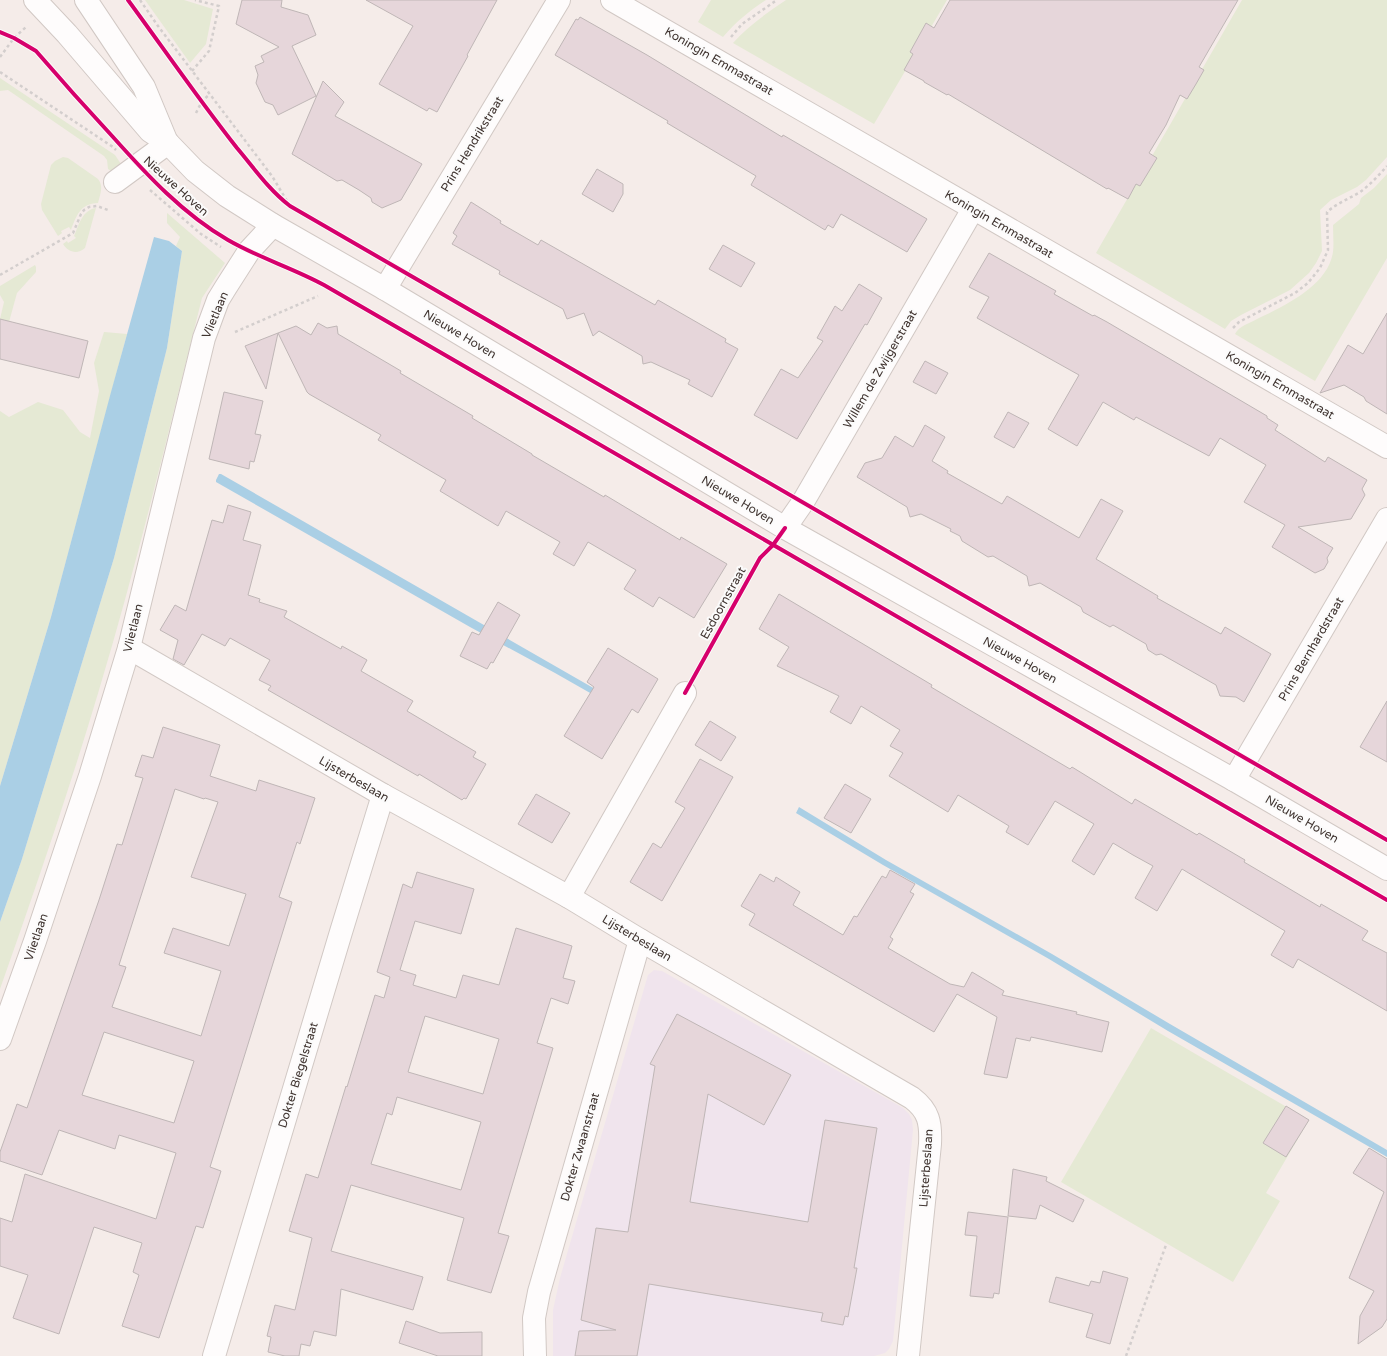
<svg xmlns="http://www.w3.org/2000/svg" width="1387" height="1356" viewBox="0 0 1387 1356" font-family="'Varela Round',sans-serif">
  <rect width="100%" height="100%" fill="#f5ece9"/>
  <path fill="#f0e4ed" d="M654,970L662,971L903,1108L909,1114L912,1120L913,1130L893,1341L889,1349L885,1353L874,1356H553V1310L560,1278L648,975Z"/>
  <g fill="#e5e9d4">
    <path d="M145,0H184L213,9L206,44L190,63Z"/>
    <path d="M711,0H766C749,11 736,22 723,37L698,22Z"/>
    <path d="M786,0H947L874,124L733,43C749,25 767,13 786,0Z"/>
    <path d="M1242,0H1387V157L1366,180L1357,187L1331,200L1320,210L1322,251L1316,263L1309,273L1290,290L1241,315L1231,321L1225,329L1096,253Z"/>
    <path d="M0,78L115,155L123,167L113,172L108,169L107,160L104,156L8,90L0,91Z"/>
    <path d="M63,157L68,158L98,179C104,186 100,195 98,203C80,203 76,217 71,230L69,227L61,231L62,233L58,236L42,210L41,204L51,165L55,161Z"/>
    <path d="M1387,174V258L1315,381L1235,334C1239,326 1250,323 1257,319C1284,306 1328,286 1333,252C1334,244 1333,234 1333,225L1359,204L1361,198L1374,188Z"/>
    <path d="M96,208L85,248C77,255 68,252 63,244L67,241L68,243L76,238L74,236C79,225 82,210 96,208Z"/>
    <path d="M167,213L225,263L202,298C169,429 138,561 99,690C69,791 35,890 0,989V922L22,859L114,558L167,348L182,251L176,246L180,237L167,223Z"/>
    <path d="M35,265L36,267V272L17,293L9,322L0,319L4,302L0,295V286Z"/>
    <path d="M104,332L127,334L51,617L0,786V411L9,417L38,402L63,410L80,432L90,438L99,391L94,363Z"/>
    <path d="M1151,1028L1309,1120L1266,1193L1280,1201L1233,1282L1061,1182Z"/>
  </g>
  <g fill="#aacfe5">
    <path d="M154,237L169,241L182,251L167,348L114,558L22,859L0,922V786L51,617L111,392Z"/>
    <path d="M219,474H221L616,701L613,706L555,673L470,627L216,482V480Z"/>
    <path d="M799,807L886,860L1052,954L1170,1024L1387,1150V1157L1168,1031L1049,959L883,865L796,813Z"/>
  </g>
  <g fill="#e6d6da" stroke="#bfb6b6" fill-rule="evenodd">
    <path d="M242,0H282L281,7L308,15L316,35L292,46L316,96L278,115L273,105L265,102L256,83L258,75L255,66L264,62L261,56L279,47L236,24Z"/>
    <path d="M366,0H497L467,55L468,56L437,112L429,108L427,111L379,84L413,26Z"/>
    <path d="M950,0H1238L1199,67L1204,70L1196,84L1187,99L1180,95L1166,125L1149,153L1157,158L1140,186L1136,184L1128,199L1108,188L1107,189L948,94L947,95L924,82V81L904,70L913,54L910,52L926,23L934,28Z"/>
    <path d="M580,17L647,55L782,137L783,135L927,219L907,252L841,214L833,228L828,225L825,230L751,185L756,176L667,123L668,121L555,55L576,19L578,20Z"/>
    <path d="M323,81L344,102L335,116L422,164L401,200L382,208L372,202L371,198L359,190L342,180L337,181L292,154Z"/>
    <path d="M597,169L623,184V194L613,212L582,194Z"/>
    <path d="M471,202L501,221L500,223L538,245L541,240L655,305L658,300L726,339L725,342L738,349L712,397L688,384L690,380L651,362L643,364L642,356L599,331L593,336L584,313L567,319L563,309L499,274L500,271L452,244L457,236L453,233Z"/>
    <path d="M723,245L755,263L741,287L709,269Z"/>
    <path d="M989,253L1056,291L1054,294L1093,316L1094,315L1107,322L1267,416V418L1278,425L1275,430L1325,462L1328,457L1367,480L1362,489L1365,495L1351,519L1298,527L1333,548L1327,558L1328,562L1324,569L1315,573L1272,547L1285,525L1244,502L1266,465L1220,438L1209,456L1136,417L1134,420L1103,402L1077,446L1048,429L1079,375L977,318L989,297L969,287Z"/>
    <path d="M859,284L882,298L867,325L865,324L797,439L754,415L781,369L798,378L823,341L817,338L835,306L842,311Z"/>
    <path d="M1387,313V414L1366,401L1364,397L1344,385L1320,393L1348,345L1363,354Z"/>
    <path d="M0,319L88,341L79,378L0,359Z"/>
    <path d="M318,323L327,328L337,326L338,334L401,371L400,373L473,416L472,418L532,454V455L604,497L605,495L680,540L681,537L727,564L694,618L659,597L653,607L624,589L636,570L588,542L574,566L553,554L560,542L506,511L498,526L440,491L446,480L378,440L381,435L309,394L307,392L278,333L296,326L311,335Z"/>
    <path d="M278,333L266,389L245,346Z"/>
    <path d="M925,361L948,373L936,394L913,382Z"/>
    <path d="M224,392L263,401L255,434L261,435L254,462L250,461L249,469L209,459Z"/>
    <path d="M1008,412L1029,423L1014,448L994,437Z"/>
    <path d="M925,425L945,437L932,461L948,471L947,473L1002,504L1007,496L1079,538L1101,499L1123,511L1096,559L1158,596L1157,598L1221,634L1225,627L1271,654L1244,702L1236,697L1220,696L1216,685L1161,654L1156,655L1148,650L1146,644L1113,625L1110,627L1083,612L1081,607L1040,583L1029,586L1027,576L993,556L988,557L962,541L960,536L950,531L951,529L921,514L910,517L907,507L857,477L865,463L882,458L895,436L913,447Z"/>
    <path d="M228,505L251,512L243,540L261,545L248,595L260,599L259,602L287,611L284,617L341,649L342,646L367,660L361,671L413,701L407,711L476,752L473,757L486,764L466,799L464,798L462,800L419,774L418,776L268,690L271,686L259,680L270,660L230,638L225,646L202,634L184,665L173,659L178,640L160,630L175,605L186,611L212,520L223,523Z"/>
    <path d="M779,594L932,685L931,687L968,709L1070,769L1072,767L1132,804L1135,799L1197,835L1199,833L1245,860L1244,862L1283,885L1320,907L1321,904L1368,931L1362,940L1387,953V1011L1298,959L1293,968L1271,955L1285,931L1182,869L1157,911L1135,898L1153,866L1133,855L1113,843L1094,875L1072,861L1094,824L1055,801L1028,845L1006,832L1009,826L958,795L948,812L889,776L903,753L890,746L900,730L861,706L851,724L830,712L839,696L777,666L789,647L759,629Z"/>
    <path d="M498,602L520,615L493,663L491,662L487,669L460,656L472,632L479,635Z"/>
    <path d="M608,648L658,679L638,713L632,709L602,759L564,736L594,687L587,682Z"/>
    <path d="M1387,701V762L1360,747Z"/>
    <path d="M710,721L736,737L721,761L695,745Z"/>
    <path d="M163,727L220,745L210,776L256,791L259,780L315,798L300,844L297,842L279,897L292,902L210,1167L221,1171L203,1228L196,1226L159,1338L122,1326L139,1275L133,1272L142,1243L94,1227L59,1334L13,1318L28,1275L0,1266V1218L12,1222L25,1174L156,1219L176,1153L119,1135L115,1149L59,1130L42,1175L0,1161V1152L17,1104L27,1108L99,900L117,844L122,845L143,778L135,776L142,755L153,758ZM175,789L204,799L205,798L218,802L191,877L246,894L229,946L173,928L164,953L221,971L201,1036L112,1007L126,967L119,965ZM104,1032L194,1061L174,1123L82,1095Z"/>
    <path d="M700,759L733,777L662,901L630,882L653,843L661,848L685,808L675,802Z"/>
    <path d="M845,784L871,799L851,833L824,818Z"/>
    <path d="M536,794L570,813L552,843L518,824Z"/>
    <path d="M890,870L915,884L910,892L914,894L890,937L893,939L888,948L950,984L964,987L972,972L1004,991L1002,995L1077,1012L1076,1014L1109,1022L1102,1052L1031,1037L1030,1041L1016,1038L1007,1078L984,1074L997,1017L957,994L934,1032L749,925L755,914L741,906L760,874L774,882L776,877L800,892L793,905L843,935L854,916L857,917L882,876L886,878Z"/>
    <path d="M417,872L474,889L461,934L415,921L400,970L416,975L413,985L456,998L463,975L499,985L516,928L572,946L563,978L575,981L568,1004L551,998L537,1043L553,1048L498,1233L509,1236L491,1293L447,1280L464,1218L351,1185L331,1251L423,1277L413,1310L341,1289L336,1336L314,1331L310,1346L301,1344L299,1356H285L268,1352L271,1337L267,1336L275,1305L295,1310L312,1238L289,1231L306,1174L318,1178L346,1086L347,1087L375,995L384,998L390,977L377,972L403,884L412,888ZM425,1016L499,1039L483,1094L408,1072ZM397,1097L481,1122L461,1190L371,1164L387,1113L392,1115Z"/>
    <path d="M677,1014L791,1075L764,1125L708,1094L690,1202L808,1222L825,1120L877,1128L854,1268H857L848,1317L845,1316L843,1325L821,1321L823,1313L649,1284L637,1356H575L579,1331L616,1330L581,1320L596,1228L628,1232L655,1066L650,1064Z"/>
    <path d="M1286,1106L1309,1120L1286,1157L1263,1143Z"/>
    <path d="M1369,1148L1387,1159V1319L1382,1327L1358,1344L1360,1316L1374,1291L1349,1278L1384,1192L1353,1173Z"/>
    <path d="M1013,1169L1047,1177L1046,1181L1084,1200L1073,1222L1040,1205L1036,1219L1008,1216Z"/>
    <path d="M968,1212L1008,1217L999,1294L994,1293L993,1298L970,1296L977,1236L965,1235Z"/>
    <path d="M1103,1271L1128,1278L1110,1344L1086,1337L1093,1314L1049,1302L1056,1277L1089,1286L1091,1281L1100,1283Z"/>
    <path d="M406,1321L440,1333L482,1332V1356H438L399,1343Z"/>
  </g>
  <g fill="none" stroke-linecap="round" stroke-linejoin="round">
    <defs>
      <g id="minor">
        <path d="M35,0L67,34L150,131L168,143L195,171L227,196L273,225L385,289L785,528L1234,780L1387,869"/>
        <path d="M86,0L144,87L166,140"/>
        <path d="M612,0L1387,447"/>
        <path d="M115,182L168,143"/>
        <path d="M385,289L559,0"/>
        <path d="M785,528L803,502L973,209"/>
        <path d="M129,648L383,795L569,897L640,940L912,1098C929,1111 931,1123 930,1144L908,1356"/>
        <path d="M1234,780L1387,519"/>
        <path d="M569,897L685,693"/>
        <path d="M0,1039L35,941L90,776L129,648L204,338L218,300L226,287L249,251L273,225"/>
        <path d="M214,1356L341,932L383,795"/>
        <path d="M535,1356L534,1318L539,1292L640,940"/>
      </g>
    </defs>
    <use href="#minor" stroke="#d1c8c4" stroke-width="24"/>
    <g stroke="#d3cecd" stroke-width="2.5" stroke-dasharray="3 3" stroke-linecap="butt">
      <path d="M140,0L158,26L272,176L287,201"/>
      <path d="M731,37L742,24L777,0"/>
      <path d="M0,57L14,38L26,27"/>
      <path d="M192,71L209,51L219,6L195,0"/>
      <path d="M0,72L113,147L116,150"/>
      <path d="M196,113L202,101L210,94"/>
      <path d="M150,190L201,234L221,247"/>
      <path d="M0,275L73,233L81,214L84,210L89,207L97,206L108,210"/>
      <path d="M1233,328L1239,322L1295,293L1308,283L1320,268L1328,250L1327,212C1337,203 1349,199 1360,192C1370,185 1379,175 1387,166"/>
      <path d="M235,332L318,296"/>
      <path d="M1126,1356L1166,1245"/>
    </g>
    <use href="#minor" stroke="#fefcfc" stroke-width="22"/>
    <defs>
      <g id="cycleway">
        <path d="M128,0C164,49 199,100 237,148C254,168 269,190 290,206L1387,840"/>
        <path d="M0,32L14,38L36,51C61,80 87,109 113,137C147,175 183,214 228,240C259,258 293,268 324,285L1387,900"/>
        <path d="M685,693L760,558L773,545L785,528"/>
      </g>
    </defs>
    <use href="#cycleway" stroke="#fbfbfb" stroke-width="6"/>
    <use href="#cycleway" stroke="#d6006c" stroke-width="4"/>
  </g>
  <g text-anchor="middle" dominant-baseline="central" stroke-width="4" stroke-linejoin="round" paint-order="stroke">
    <g font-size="12" fill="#403430" stroke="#fbfbfb">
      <text transform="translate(719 61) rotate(30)">Koningin Emmastraat</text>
      <text transform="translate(472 144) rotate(-59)">Prins Hendrikstraat</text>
      <text transform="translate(176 186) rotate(42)">Nieuwe Hoven</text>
      <text transform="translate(999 224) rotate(30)">Koningin Emmastraat</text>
      <text transform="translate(215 315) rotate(-67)">Vlietlaan</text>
      <text transform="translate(460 334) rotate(31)">Nieuwe Hoven</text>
      <text transform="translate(880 369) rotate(-60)">Willem de Zwijgerstraat</text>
      <text transform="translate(1280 385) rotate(30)">Koningin Emmastraat</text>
      <text transform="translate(738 500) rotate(31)">Nieuwe Hoven</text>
      <text transform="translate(723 603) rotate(-61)">Esdoornstraat</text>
      <text transform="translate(133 628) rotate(-76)">Vlietlaan</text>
      <text transform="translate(1311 649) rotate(-60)">Prins Bernhardstraat</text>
      <text transform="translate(1020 660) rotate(29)">Nieuwe Hoven</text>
      <text transform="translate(354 779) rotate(30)">Lijsterbeslaan</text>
      <text transform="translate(1302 819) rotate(30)">Nieuwe Hoven</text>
      <text transform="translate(36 937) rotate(-71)">Vlietlaan</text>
      <text transform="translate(637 938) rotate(31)">Lijsterbeslaan</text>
      <text transform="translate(298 1075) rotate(-73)">Dokter Biegelstraat</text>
      <text transform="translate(580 1147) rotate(-74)">Dokter Zwaanstraat</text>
      <text transform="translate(926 1168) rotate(-86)">Lijsterbeslaan</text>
    </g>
  </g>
</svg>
